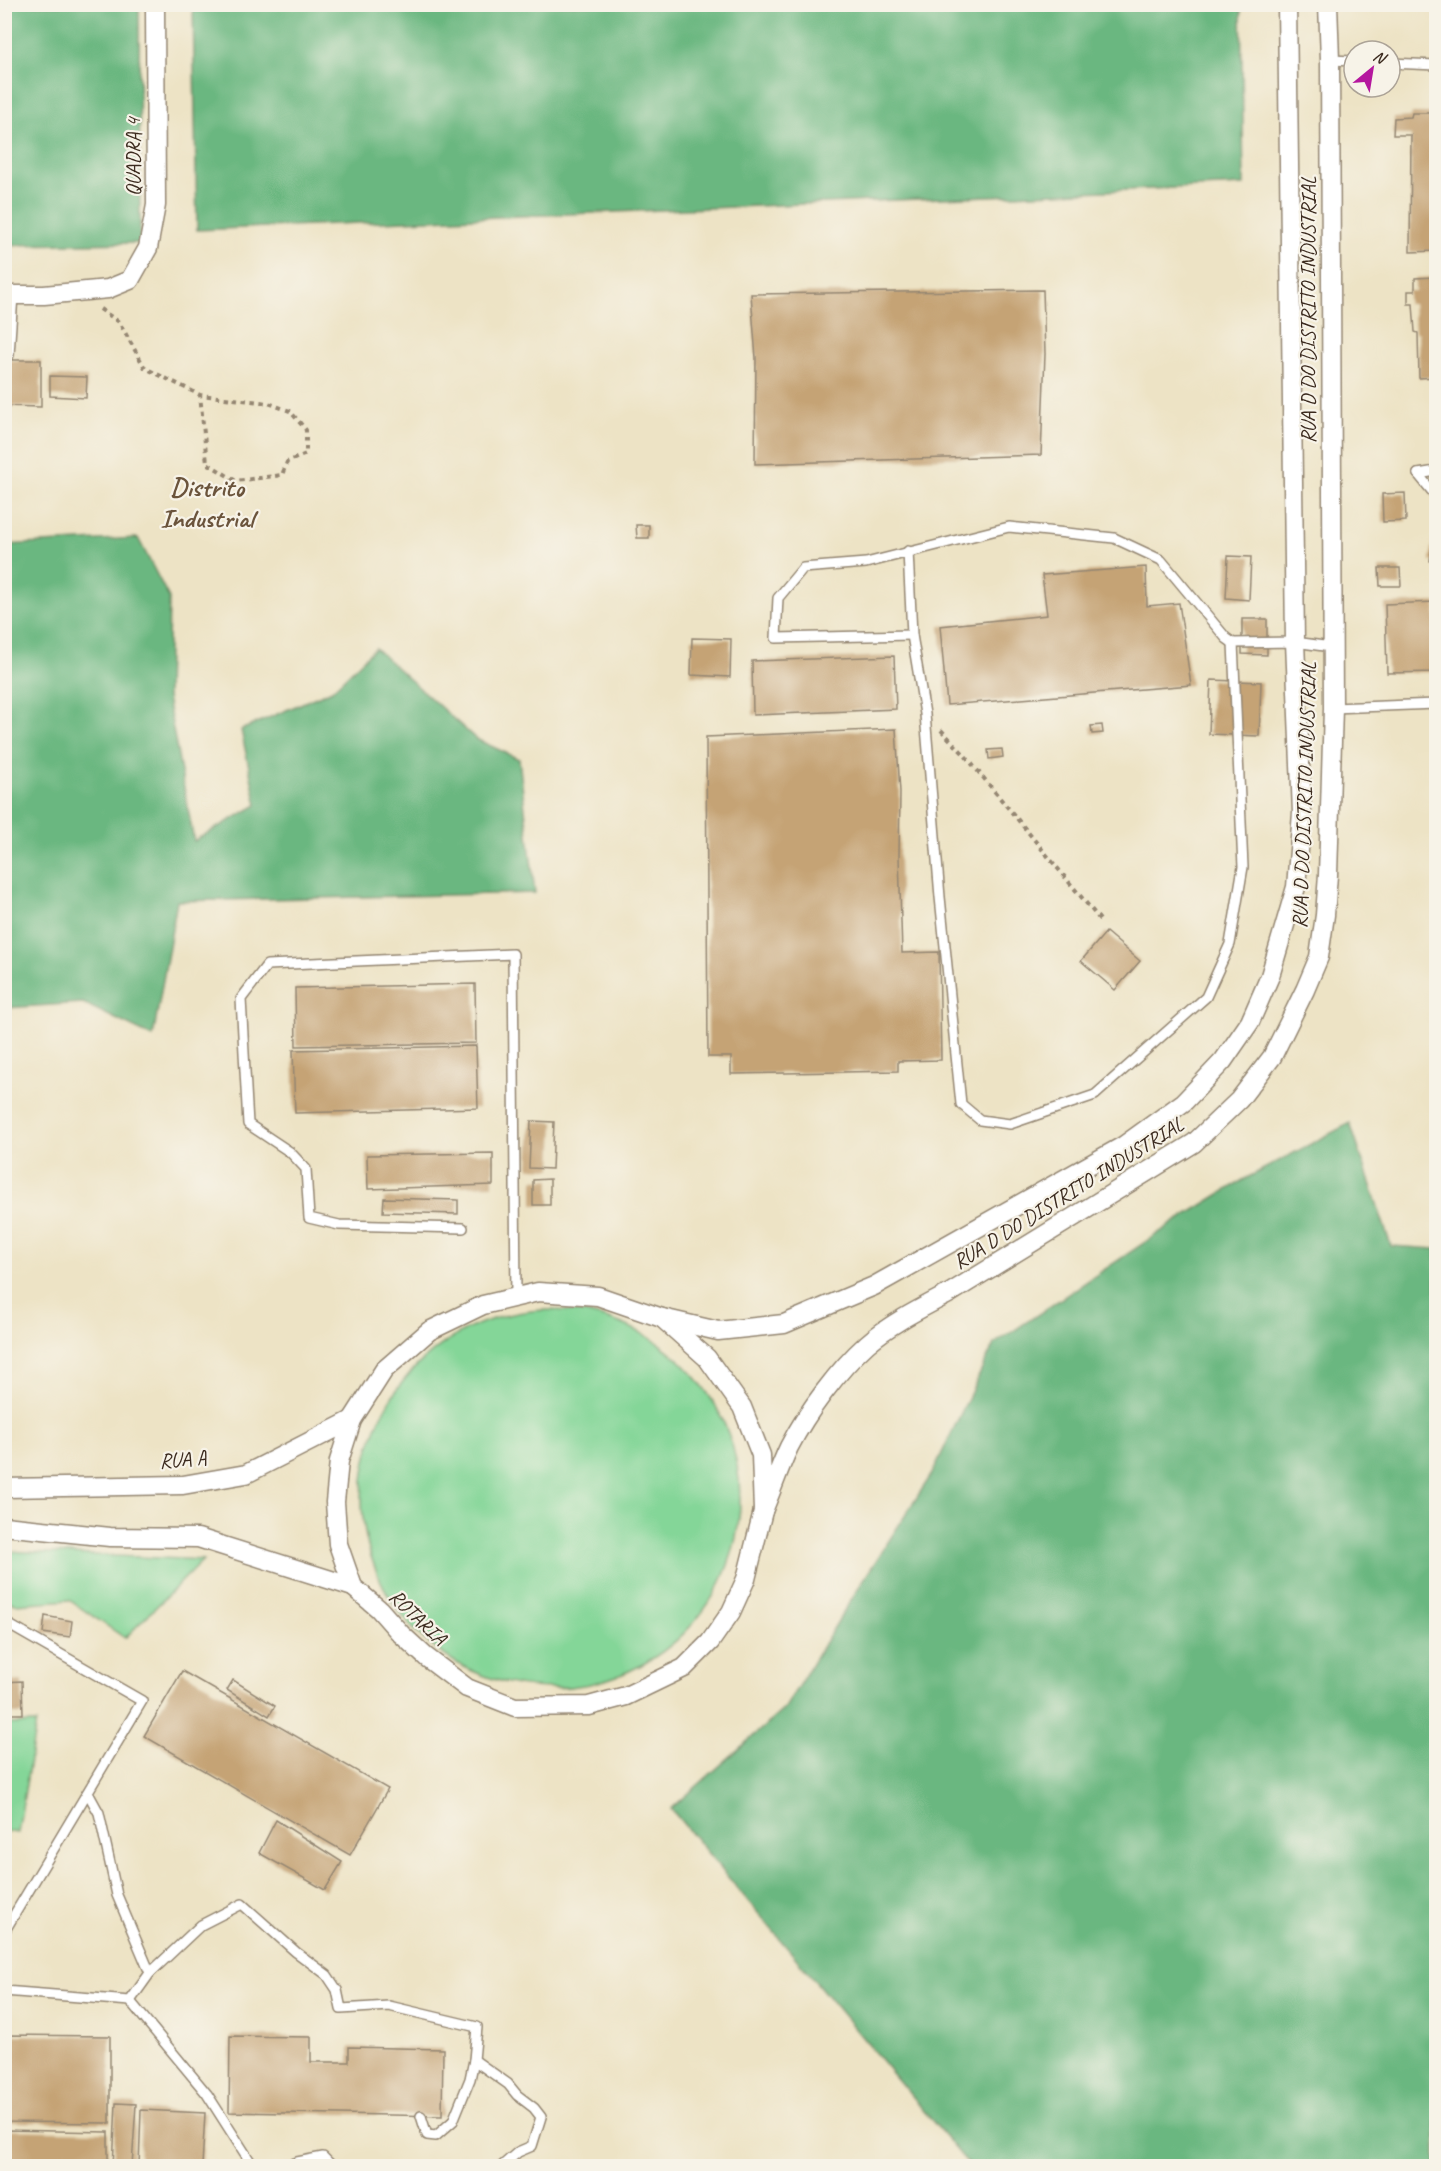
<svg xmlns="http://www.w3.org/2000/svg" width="1441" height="2171" viewBox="0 0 1441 2171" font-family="Caveat,sans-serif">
  <rect width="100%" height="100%" fill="#f7f3e8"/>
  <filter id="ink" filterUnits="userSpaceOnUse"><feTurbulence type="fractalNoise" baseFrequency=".0167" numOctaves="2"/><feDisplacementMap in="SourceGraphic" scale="12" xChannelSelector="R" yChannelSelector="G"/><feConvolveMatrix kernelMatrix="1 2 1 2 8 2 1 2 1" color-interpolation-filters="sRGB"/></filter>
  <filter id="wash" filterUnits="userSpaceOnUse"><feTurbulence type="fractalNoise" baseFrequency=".008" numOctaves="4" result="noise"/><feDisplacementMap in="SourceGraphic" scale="24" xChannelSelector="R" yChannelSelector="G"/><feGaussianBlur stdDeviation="1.35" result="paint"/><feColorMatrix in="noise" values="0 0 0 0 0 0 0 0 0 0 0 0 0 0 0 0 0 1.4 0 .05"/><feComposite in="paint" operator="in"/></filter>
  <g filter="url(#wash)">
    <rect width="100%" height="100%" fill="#ede3c5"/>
    <g fill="#84d698" stroke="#60805b" stroke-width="1.5">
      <circle cx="551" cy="1499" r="189"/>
      <path d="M5,1551L203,1560L125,1638L69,1600L15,1604L5,1600Z"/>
      <path d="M36,1723L18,1833L5,1831V1724Z"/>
    </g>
    <g fill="#6bb780" stroke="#53704f" stroke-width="1.5">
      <path d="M4,5H139L140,243L5,245Z"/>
      <path d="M193,5H1241L1244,185L197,230Z"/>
      <path d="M138,538L169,598L167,697L194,841L257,805L241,730L332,690L375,648L476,739L519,759L535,893L177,901L153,1037L83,1003L5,1008V545Z"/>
      <path d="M1350,1123L1391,1246L1436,1249V2166H970L671,1809L785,1708L857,1590L932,1474L994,1344L1175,1222L1243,1180Z"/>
    </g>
    <g id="blocks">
      <g fill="#c5a375">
        <path d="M1412,113H1436V251L1410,252L1411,135H1393L1394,118L1411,117Z"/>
        <path d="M1436,277V377L1419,378L1418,333L1415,332L1413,304H1408V291H1415V278Z"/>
        <path d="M1043,290L1045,354L1041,455L755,464L756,358L751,294Z"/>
        <path d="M4,360H41V407L4,406Z"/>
        <path d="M50,376L87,377L86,398L50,396Z"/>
        <path d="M1405,493L1406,521L1383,522L1382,494Z"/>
        <path d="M636,525H649V538H637Z"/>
        <path d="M1433,538H1436V562L1430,561Z"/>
        <path d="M1228,556L1251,557L1249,600L1226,598Z"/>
        <path d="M1146,567L1147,606L1179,603L1191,685L947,705L940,626L1047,615L1042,575Z"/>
        <path d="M1379,568H1400L1401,586H1380Z"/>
        <path d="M1436,602V672L1387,673L1385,604Z"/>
        <path d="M1242,619H1267V655L1242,654Z"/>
        <path d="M692,638L731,639L730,677L691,675Z"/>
        <path d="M894,656L896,709L753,715L752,661Z"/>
        <path d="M1211,680L1261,682L1259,736L1209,734Z"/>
        <path d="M1102,725L1103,733L1092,734L1091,726Z"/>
        <path d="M896,729L900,792L899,856L902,953L939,952L941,1060L898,1061V1071L731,1074V1057H708L706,737Z"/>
        <path d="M1002,749L1003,757L989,759L988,750Z"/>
        <path d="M1106,932L1140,961L1115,990L1081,961Z"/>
        <path d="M475,984L476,1043L296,1046L295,988Z"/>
        <path d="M476,1046L478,1108L295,1113L293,1050Z"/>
        <path d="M531,1121L554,1122L552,1169L529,1168Z"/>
        <path d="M493,1153V1185L368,1189L367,1155Z"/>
        <path d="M550,1179V1205H533V1180Z"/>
        <path d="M384,1198L458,1200V1214L383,1212Z"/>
        <path d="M45,1616L72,1621L70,1637L43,1633Z"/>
        <path d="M182,1671L388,1789L350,1855L144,1736Z"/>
        <path d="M233,1680L275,1706L269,1716L227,1690Z"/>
        <path d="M22,1681L23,1714H4V1682Z"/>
        <path d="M276,1820L342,1862L325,1890L259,1853Z"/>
        <path d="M4,2035L110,2036V2123L4,2122Z"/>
        <path d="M230,2036L311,2037V2062H349V2047L443,2049L442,2116L229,2112Z"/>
        <path d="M116,2103L136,2104L132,2166H113Z"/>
        <path d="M141,2110L205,2113L202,2166H139Z"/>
        <path d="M4,2130L108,2132V2166H4Z"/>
      </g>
    </g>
  </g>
  <g filter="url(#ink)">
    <use href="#blocks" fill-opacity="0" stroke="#948672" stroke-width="1.5"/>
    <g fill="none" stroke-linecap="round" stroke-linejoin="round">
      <defs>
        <g id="lane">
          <path d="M1330,60L1354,61"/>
          <path d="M1390,63L1436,65"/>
          <path d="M9,355L13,295"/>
          <path d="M1418,474L1436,496"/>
          <path d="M1418,474L1436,471"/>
          <path d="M908,551L912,635L925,714L940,897L961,1104L980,1120L1010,1124L1095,1095L1206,997L1230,944L1243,867L1233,643"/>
          <path d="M912,635L776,638L778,598L803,568L866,563L1009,527L1114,538L1161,560L1226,638L1233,643L1295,642L1331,647"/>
          <path d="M1333,708L1436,704"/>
          <path d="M463,1228L339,1225L309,1218L306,1169L290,1152L248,1124L241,999L267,965L513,954L516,1297"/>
          <path d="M4,1622L142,1701L4,1932"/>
          <path d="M88,1793L99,1813L117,1895L150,1973L130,2001"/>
          <path d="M150,1973L201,1925L242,1904L296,1952L327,1975L337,1990L341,2009L389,2006L477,2027L474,2060"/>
          <path d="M4,1991L130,2001L207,2094L253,2166"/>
          <path d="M421,2116L427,2135L436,2136L453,2121L470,2079L474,2060L508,2084L517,2095L534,2108L541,2117L532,2146L518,2152L502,2166"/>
          <path d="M288,2166L297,2162L323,2157L332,2166"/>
        </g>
        <g id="street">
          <path d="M4,295H44L108,289L130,280L148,248L156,205L155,4"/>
          <path d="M538,1292L598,1296L662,1318L707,1358L742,1407L761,1455L763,1511L746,1579L731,1612L710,1642L684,1668L626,1696L589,1706L515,1707L467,1688L426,1657L401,1634L379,1609L353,1587L338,1544L335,1502L339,1461L352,1420L384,1370L429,1331L483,1305Z"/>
          <path d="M662,1318L718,1331L784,1324L874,1286L1123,1146L1184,1102L1223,1061L1250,1022L1270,976L1296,887L1302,813L1295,642L1287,4"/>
          <path d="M4,1488L183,1485L246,1474L352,1420"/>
          <path d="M763,1511C772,1490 779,1468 789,1447C807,1412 838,1370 867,1344C891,1323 922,1308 950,1293L1194,1143L1239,1100L1272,1057L1305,990L1319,957L1325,915L1328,875L1333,708L1330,60L1328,4"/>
          <path d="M4,1526L110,1537L198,1538L353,1587"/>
        </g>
      </defs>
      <use href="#lane" stroke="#948672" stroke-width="12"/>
      <use href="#street" stroke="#948672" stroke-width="21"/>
      <g stroke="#948672" stroke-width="4" stroke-dasharray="4.5 4.5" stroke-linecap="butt">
        <path d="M100,309L119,322L145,368L200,395L207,463L236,481L282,475L287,462L306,454V430L290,411L268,403L200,395"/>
        <path d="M941,730L963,753L1101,921"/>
      </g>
      <use href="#lane" stroke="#fff" stroke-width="9"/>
      <use href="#street" stroke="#fff" stroke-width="18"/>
    </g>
  </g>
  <g text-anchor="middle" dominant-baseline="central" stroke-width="4.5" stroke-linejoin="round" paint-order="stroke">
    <g font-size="21" fill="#3b2a1e" stroke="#f7f3e8">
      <text transform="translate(133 157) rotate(-90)">QUADRA 4</text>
      <text transform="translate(1308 310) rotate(-90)">RUA D DO DISTRITO INDUSTRIAL</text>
      <text transform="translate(1304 795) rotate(-88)">RUA D DO DISTRITO INDUSTRIAL</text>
      <text transform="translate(1068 1193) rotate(-32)">RUA D DO DISTRITO INDUSTRIAL</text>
      <text transform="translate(183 1459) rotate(-5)">RUA A</text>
      <text transform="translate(418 1617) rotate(44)">ROTARIA</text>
    </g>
    <g font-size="27" font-weight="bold" fill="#6b543c" stroke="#f7f3e8">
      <text x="207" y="487">Distrito<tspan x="207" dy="31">Industrial</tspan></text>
    </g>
  </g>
  <rect width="1441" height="2171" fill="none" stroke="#f7f3e8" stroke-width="24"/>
  <g transform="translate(1372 69) rotate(30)"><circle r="28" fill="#f7f3e8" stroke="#aca397" stroke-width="1.5"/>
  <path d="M0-4.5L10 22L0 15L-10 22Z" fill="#b5179e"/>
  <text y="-9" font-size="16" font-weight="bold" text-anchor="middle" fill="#3b2a1e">N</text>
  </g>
</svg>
